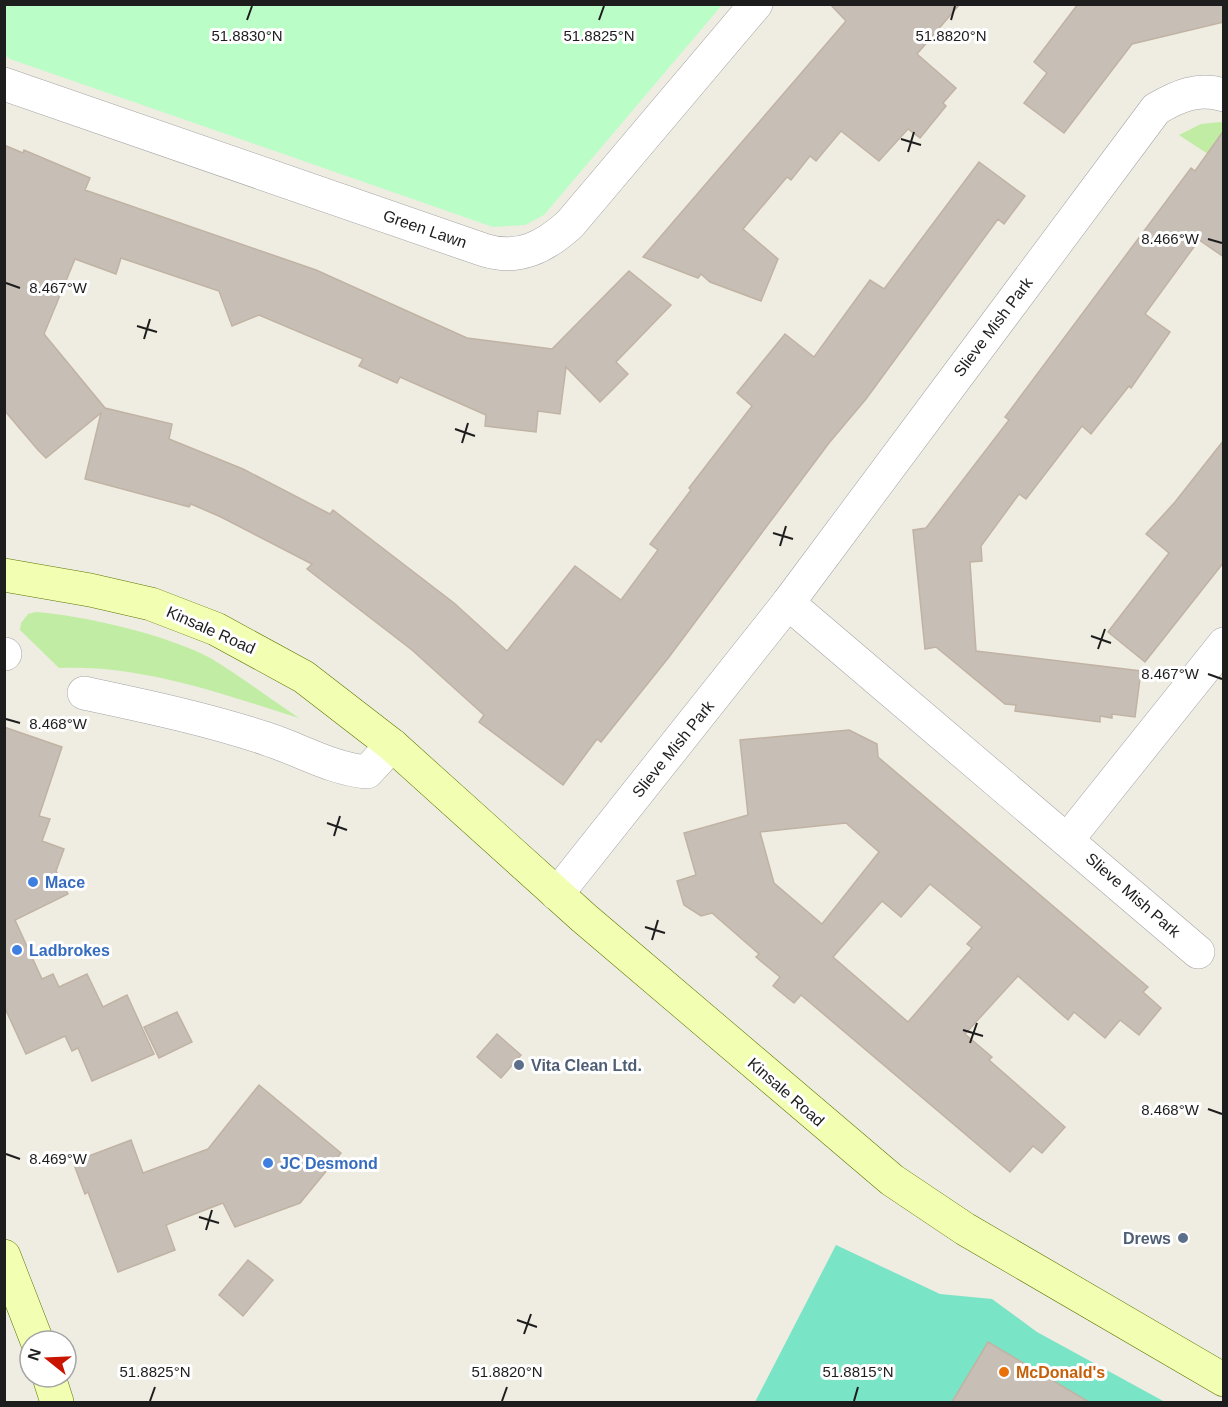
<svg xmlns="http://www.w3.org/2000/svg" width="1228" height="1407" viewBox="0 0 1228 1407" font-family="Arial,sans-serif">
  <rect width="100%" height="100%" fill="#efece2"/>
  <g fill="#c0eda3">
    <path d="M1220,122L1223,123V164L1179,135L1201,124Z"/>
    <path d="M36,612C82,615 172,636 212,659C242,677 270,699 299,718C223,694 140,664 59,668L20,630L21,623L28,614Z"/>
  </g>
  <path fill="#bbfdc7" d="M5,4H722V5L544,215L525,225L493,227L10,59L5,55Z"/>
  <path fill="#7ae4c6" d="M836,1245L940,1294L992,1299L1037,1332L1165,1402H755Z"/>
  <g fill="#c7beb5" stroke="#c1b3a3" stroke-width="1.5" fill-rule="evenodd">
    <path d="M830,4H960L917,54L956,88L943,103L946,106L920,138L908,129L879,161L841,131L816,161L810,156L791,180L787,177L743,229L778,259L761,301L710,282L701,274L698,278L643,257L846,21Z"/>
    <path d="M1078,4H1224V22L1132,44L1064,133L1024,103L1047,73L1034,62Z"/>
    <path d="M1224,130V257L1199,240L1145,314L1170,332L1131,388L1129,386L1091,434L1082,426L1026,499L1019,494L981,546L982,561L970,562L976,651L1141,671L1135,717L1112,714V718L1100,716V722L1015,711L1016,705L1005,704L936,647L925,649L913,530L926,528L1009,420L1005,417L1029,385L1191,168L1195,171Z"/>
    <path d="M4,145L23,153L24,150L90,178L85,190L316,270L467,338L552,349L629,271L671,305L616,362L628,374L600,402L566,367L560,414L538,411L536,432L485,426L486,415L400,377L397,383L359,366L363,359L259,315L232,326L219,291L121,258L116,274L75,259L44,334L105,408L172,424L169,439L243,469L330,514L333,510L454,603L507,651L575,566L621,600L658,550L650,544L691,490L689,488L752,406L737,393L785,334L814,357L870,280L884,289L979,162L1025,196L1004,224L998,219L866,399L829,443L669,657L601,742L597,739L563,785L479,722L484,715L412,650L307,569L312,564L221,517L191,504L189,507L85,479L101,413L46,458L38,450L4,410Z"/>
    <path d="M1224,440V562L1145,662L1108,632L1169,553L1146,534L1175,502Z"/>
    <path d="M4,727L62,747L39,816L50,819L42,841L64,849L56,871L68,894L15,920L42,979L53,974L59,987L87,974L103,1007L127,995L154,1054L92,1081L78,1048L72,1051L65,1036L26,1054L4,1006Z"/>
    <path d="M849,730L877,744L878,757L1148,987L1143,992L1161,1008L1139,1035L1120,1020L1105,1038L1074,1012L1068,1020L1018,976L965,1034L992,1057L989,1060L1065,1127L1042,1153L1033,1146L1010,1172L801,995L794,1003L773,986L780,977L756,957L759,954L712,913L701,916L684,905L677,881L696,875L684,833L748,815L740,740ZM846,823L879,852L822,924L774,883L760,832ZM930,884L982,927L967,944L972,948L908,1022L833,957L882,901L901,917Z"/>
    <path d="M177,1012L192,1042L159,1058L144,1027Z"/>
    <path d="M497,1034L521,1055L501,1078L477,1057Z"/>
    <path d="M259,1085L341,1153L300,1203L235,1227L223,1203L166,1225L175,1250L118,1272L88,1192L85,1194L73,1162L131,1140L143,1173L208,1149Z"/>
    <path d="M248,1260L273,1280L243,1316L219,1295Z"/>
    <path d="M988,1342L1089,1402H952Z"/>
  </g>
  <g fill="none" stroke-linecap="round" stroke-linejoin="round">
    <defs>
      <g id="street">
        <path d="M4,84L484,250C518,261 545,247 570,224L756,4"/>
        <path d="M788,603L1198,952"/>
        <path d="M4,654H5"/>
        <path d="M84,693C145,706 207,719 267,739C301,750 332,769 367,772L392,745"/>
        <path d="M1068,839L1224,644"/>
        <path d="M557,894L788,603L1156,109C1178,96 1198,87 1224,95"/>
      </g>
      <g id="secondary">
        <path d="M4,575L90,590L151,604L216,629L304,677L392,745L584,918L892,1180L965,1229L1224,1380"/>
        <path d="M4,1256L37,1341"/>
        <path d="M49,1377L57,1402"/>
      </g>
    </defs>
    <use href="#street" stroke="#a4a4a4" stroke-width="34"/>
    <use href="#secondary" stroke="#5e7700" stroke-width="34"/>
    <use href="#street" stroke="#fff" stroke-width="33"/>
    <use href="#secondary" stroke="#f2feb1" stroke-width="33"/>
  </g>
  <path fill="none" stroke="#1d1d1d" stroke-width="2" d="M247,20L252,6M599,20L604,6M951,20L955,6M901,139L921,145M908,152L914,132M1208,239L1222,243M6,283L20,288M137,326L157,332M144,339L150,319M455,429L475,436M462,443L468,423M773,533L793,539M780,546L786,526M1091,636L1111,643M1098,649L1105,629M1208,674L1222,679M6,719L20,723M327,823L347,830M334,836L340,816M645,927L665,933M652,940L658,920M963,1030L983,1036M970,1043L977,1023M1208,1109L1222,1114M6,1154L20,1159M199,1217L219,1223M206,1230L212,1210M517,1320L537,1327M524,1334L531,1314M150,1401L155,1387M502,1401L507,1387M854,1401L858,1387"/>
  <g fill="#3f7fe0" stroke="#fff" stroke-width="2">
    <circle cx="33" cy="882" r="6"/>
    <circle cx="17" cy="950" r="6"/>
    <circle cx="268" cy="1163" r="6"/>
  </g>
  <g fill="#5c6f8a" stroke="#fff" stroke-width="2">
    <circle cx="519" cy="1065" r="6"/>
    <circle cx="1183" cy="1238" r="6"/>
  </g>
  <circle fill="#e8710a" stroke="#fff" stroke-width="2" cx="1004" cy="1372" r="6"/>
  <g text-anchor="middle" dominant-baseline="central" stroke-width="6" stroke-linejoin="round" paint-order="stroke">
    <g font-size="16" fill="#1d1d1d" stroke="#fff">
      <text transform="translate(425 229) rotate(19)">Green Lawn</text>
      <text transform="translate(993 327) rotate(-53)">Slieve Mish Park</text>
      <text transform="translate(211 630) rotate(24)">Kinsale Road</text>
      <text transform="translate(673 749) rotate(-51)">Slieve Mish Park</text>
      <text transform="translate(1133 895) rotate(41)">Slieve Mish Park</text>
      <text transform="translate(786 1092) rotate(41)">Kinsale Road</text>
    </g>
    <g font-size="16" font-weight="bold" fill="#366cbe" stroke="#fff" text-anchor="start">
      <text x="45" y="882">Mace</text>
      <text x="29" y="950">Ladbrokes</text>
      <text x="280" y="1163">JC Desmond</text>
    </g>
    <g font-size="16" font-weight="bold" fill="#4e5e75" stroke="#fff" text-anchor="start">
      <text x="531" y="1065">Vita Clean Ltd.</text>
      <text x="1171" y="1238" text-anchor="end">Drews</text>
    </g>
    <g font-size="16" font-weight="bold" fill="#c56008" stroke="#fff" text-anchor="start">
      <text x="1016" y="1372">McDonald's</text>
    </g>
  </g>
  <g font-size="15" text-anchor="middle" fill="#1d1d1d" stroke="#fff" stroke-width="6" stroke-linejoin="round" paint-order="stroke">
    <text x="247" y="41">51.8830°N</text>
    <text x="599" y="41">51.8825°N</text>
    <text x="951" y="41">51.8820°N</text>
    <text x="1170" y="244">8.466°W</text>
    <text x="58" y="293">8.467°W</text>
    <text x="1170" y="679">8.467°W</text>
    <text x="58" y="729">8.468°W</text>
    <text x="1170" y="1115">8.468°W</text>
    <text x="58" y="1164">8.469°W</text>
    <text x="155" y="1377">51.8825°N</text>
    <text x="507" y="1377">51.8820°N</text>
    <text x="858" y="1377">51.8815°N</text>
  </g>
  <rect width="1228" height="1407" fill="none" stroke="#1d1d1d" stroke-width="12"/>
  <g transform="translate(48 1359) rotate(288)"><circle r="28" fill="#ffffff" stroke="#a5a5a5" stroke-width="1.5"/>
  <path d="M0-4.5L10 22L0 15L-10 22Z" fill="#c91500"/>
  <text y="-9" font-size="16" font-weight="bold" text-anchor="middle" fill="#1d1d1d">N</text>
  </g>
</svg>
